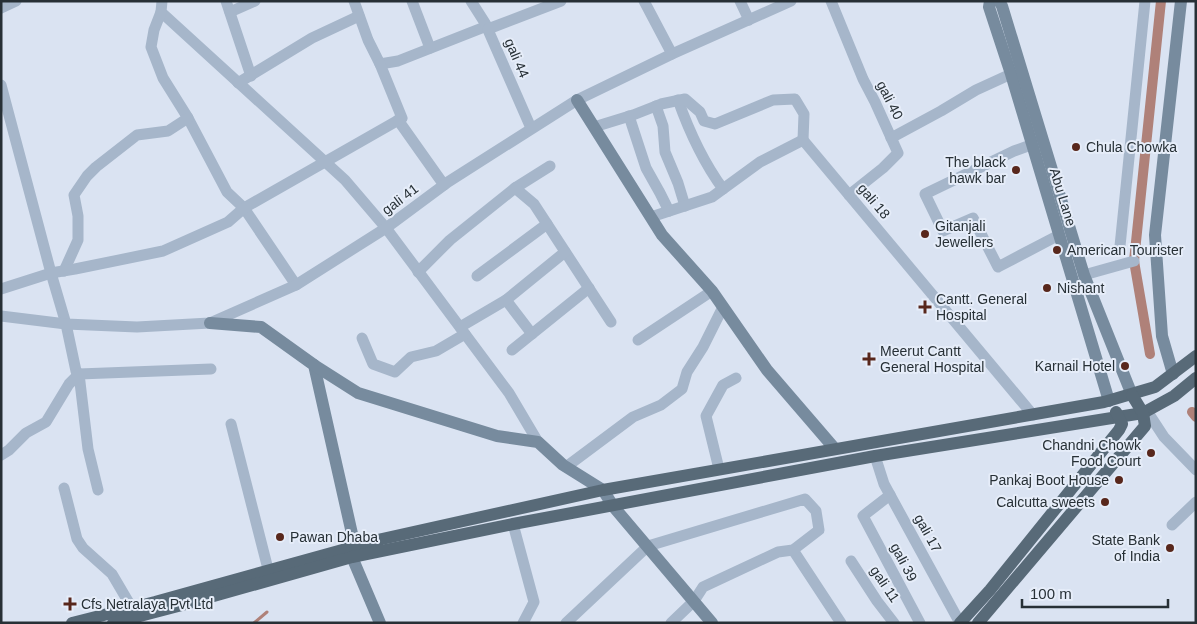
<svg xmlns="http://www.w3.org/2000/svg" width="1197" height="624" viewBox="0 0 1197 624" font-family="Helvetica,sans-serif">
  <rect width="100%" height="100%" fill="#dae3f2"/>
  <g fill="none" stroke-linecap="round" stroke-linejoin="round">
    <path stroke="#af8179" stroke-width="3" d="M254,623L267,612"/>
    <g stroke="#af8179" stroke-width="10">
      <path d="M1150,354L1134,261L1161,1"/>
      <path d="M1192,412L1196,417"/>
    </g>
    <g stroke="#a6b6ca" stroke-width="11">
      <path d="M162,1L161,12L345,180L386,228L509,393L538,442"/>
      <path d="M226,1L251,76"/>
      <path d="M354,1L368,40L380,64L398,61L487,26"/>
      <path d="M412,1L430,48"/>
      <path d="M471,1L485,23L531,128"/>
      <path d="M644,1L672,54"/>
      <path d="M740,1L749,20"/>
      <path d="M831,1L863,79L875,102L898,153L883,168L849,195"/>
      <path d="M1,8L16,1"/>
      <path d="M161,12L154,30L151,47L163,78L188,118L227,192L244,208L296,285"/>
      <path d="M230,12L255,1"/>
      <path d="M488,29L561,1"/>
      <path d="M238,83L312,38L359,16"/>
      <path d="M1,85L51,273L66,324L76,371L79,374L88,449L98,490"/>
      <path d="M678,100C689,131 704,163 723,189"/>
      <path d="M656,106L663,126L665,152L678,183L685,206"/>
      <path d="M629,116L646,168L660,193L669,211"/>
      <path d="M398,120L444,185"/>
      <path d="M594,127L633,115L661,104L685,99L700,112L704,121L715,124L773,100L795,99L804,114L803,140"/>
      <path d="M891,138L941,111L976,90L1011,74"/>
      <path d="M1039,142L1014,151L925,194L943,231L973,218L998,267L1059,235"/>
      <path d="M515,188L550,166"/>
      <path d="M651,217L712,197L760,162L803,140L1033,415"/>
      <path d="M1120,246L1145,1"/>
      <path d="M64,271L78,240V216L74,195L87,176L96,167L137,135L168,131L188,118"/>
      <path d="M418,272L450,240L515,188L534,204L611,322"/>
      <path d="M1084,275L1134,261"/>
      <path d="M477,276L547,224"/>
      <path d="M1,289L51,273L75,269L163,251L228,222L244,208L402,118L380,64"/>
      <path d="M506,300L532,334"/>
      <path d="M1,316L66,324L137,327L210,323L296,285L386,228L448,182L577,100L672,54L791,1"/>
      <path d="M460,327L506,300L565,252"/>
      <path d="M362,338L373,364L395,372L411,357L436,351L465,334"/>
      <path d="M638,340L712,291"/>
      <path d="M512,350L589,288"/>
      <path d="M1147,411L1164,437L1196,470"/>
      <path d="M231,424L268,569"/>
      <path d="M1,455L9,450L26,433L46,422L69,384L79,374L211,369"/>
      <path d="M875,456L884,484L960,623"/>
      <path d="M566,467L633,417L661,405L682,389L687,372L703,347L723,307"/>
      <path d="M719,469L706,416L723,385L736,378"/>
      <path d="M64,488L77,539L83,548L112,574L132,608"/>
      <path d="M890,495L863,516L920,623"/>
      <path d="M513,524L534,602L523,623"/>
      <path d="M1172,525L1196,502"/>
      <path d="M793,550L841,623"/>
      <path d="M851,561L877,601L894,623"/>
      <path d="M566,623L648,546L805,499L816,511L819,530L793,550L778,552L703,587L694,601L671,623"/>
    </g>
    <g stroke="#778b9e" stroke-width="12">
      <path d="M990,1L989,7L1011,74L1109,401"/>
      <path d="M999,1L1002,6L1084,275L1132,395"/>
      <path d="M577,100L662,235L712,291L767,370L835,449"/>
      <path d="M210,323L261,327L314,365L355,547"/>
      <path d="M314,365L358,393L497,436L538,442L563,465L603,490L613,506L712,623"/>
      <path d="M1173,374L1162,336L1155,235L1181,1"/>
      <path d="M352,557L380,623"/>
    </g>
    <g stroke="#586a78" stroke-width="12">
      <path d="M72,623L155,602L382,539L603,490L1104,402L1155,387L1196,356"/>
      <path d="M113,623L182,605L352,557L513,524L875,456L1143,413L1174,396L1196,378"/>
      <path d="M960,623L990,590L1119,430L1122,424L1116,412"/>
      <path d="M978,623L1145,426L1143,413L1132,395"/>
    </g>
  </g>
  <g fill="#58271c" stroke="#e6edf9" stroke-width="2">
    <circle cx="1076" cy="147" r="5"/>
    <circle cx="1016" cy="170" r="5"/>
    <circle cx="925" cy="234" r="5"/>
    <circle cx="1057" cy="250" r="5"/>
    <circle cx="1047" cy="288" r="5"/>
    <path d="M922.5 299.5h5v5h5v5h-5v5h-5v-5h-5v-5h5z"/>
    <path d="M866.5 351.5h5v5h5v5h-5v5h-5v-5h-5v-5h5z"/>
    <circle cx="1125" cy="366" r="5"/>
    <circle cx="1151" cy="453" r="5"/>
    <circle cx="1119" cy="480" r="5"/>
    <circle cx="1105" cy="502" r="5"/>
    <circle cx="280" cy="537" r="5"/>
    <circle cx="1170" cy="548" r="5"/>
    <path d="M67.5 596.5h5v5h5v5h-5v5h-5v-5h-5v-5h5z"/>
  </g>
  <g text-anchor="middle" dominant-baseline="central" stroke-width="4" stroke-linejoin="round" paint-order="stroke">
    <g font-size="14" fill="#273036" stroke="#e6edf9">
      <text transform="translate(517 58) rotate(67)">gali 44</text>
      <text transform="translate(890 100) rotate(63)">gali 40</text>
      <text transform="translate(1063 197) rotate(73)">Abu Lane</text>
      <text transform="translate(400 199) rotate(-37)">gali 41</text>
      <text transform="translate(874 201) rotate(50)">gali 18</text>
      <text transform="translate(928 533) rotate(61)">gali 17</text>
      <text transform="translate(904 562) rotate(62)">gali 39</text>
      <text transform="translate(885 584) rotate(56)">gali 11</text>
    </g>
    <g font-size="14" fill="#273036" stroke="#e6edf9" text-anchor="start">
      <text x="1086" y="147">Chula Chowka</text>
      <text x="1006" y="162" text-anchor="end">The black<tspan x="1006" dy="16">hawk bar</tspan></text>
      <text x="935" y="226">Gitanjali<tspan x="935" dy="16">Jewellers</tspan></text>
      <text x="1067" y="250">American Tourister</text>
      <text x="1057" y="288">Nishant</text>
      <text x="936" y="299">Cantt. General<tspan x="936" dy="16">Hospital</tspan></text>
      <text x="880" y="351">Meerut Cantt<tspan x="880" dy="16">General Hospital</tspan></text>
      <text x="1115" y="366" text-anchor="end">Karnail Hotel</text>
      <text x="1141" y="445" text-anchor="end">Chandni Chowk<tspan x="1141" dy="16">Food Court</tspan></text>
      <text x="1109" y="480" text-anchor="end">Pankaj Boot House</text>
      <text x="1095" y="502" text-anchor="end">Calcutta sweets</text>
      <text x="290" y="537">Pawan Dhaba</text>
      <text x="1160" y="540" text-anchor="end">State Bank<tspan x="1160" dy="16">of India</tspan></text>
      <text x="81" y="604">Cfs Netralaya Pvt Ltd</text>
    </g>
  </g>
  <rect width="1197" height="624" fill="none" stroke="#273036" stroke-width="5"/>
  <path d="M1022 599v8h146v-8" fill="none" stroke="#273036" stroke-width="2.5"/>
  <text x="1030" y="599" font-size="15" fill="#273036" stroke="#e6edf9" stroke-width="4" paint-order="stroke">100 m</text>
</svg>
